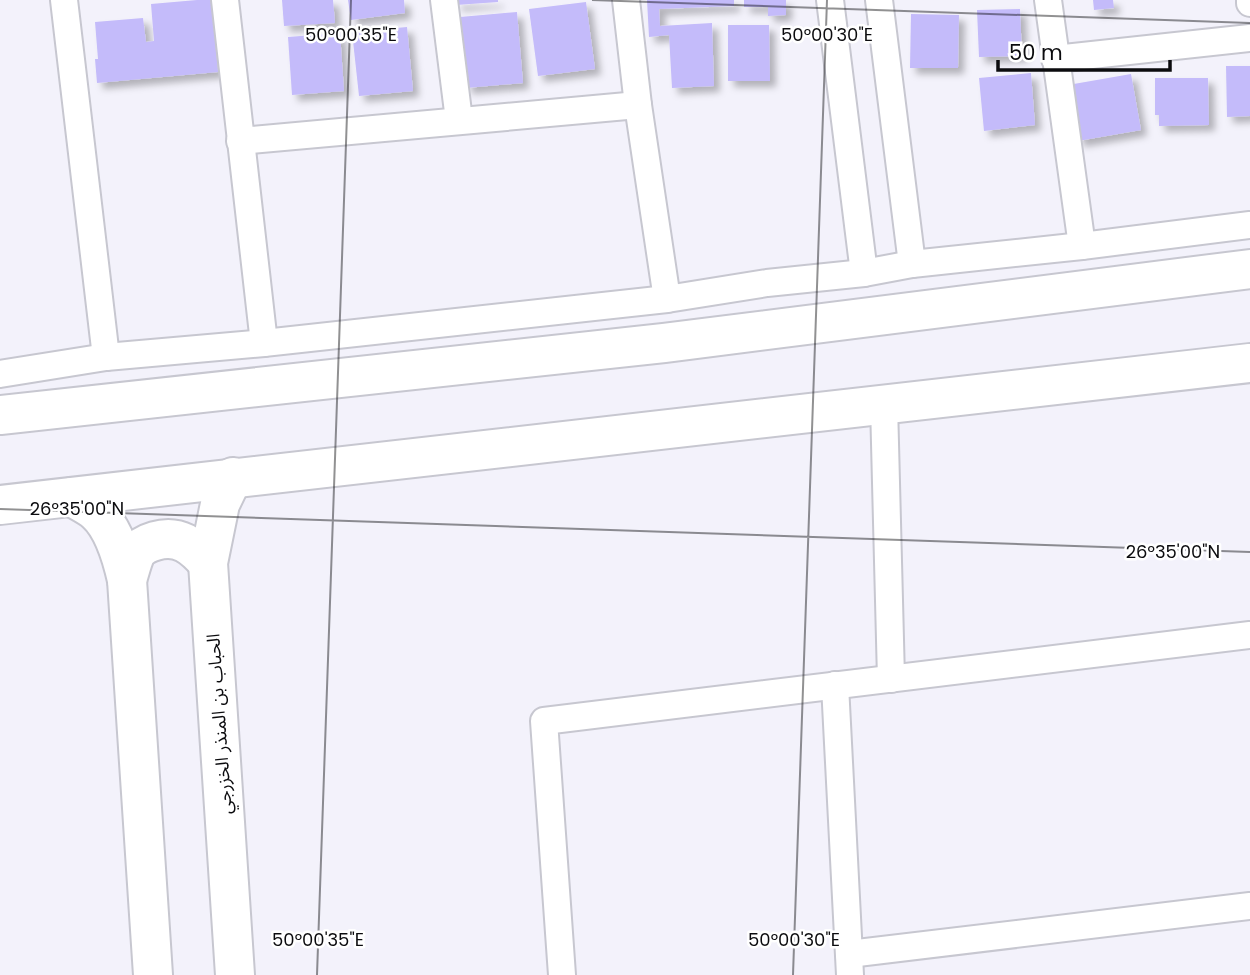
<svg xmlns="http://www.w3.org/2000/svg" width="1250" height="975" viewBox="0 0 1250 975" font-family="Poppins,'Noto Sans Arabic',sans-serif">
  <defs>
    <filter id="shadow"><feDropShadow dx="6" dy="6" stdDeviation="3.5" flood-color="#0004"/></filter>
  </defs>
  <rect width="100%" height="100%" fill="#f3f2fb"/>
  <g fill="#c4bbfa" filter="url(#shadow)">
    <path d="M197,0H211L218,72L97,83L95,59H98L95,22L143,18L146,42L154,41L151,4Z"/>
    <path d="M282,0H333L335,23L284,26Z"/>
    <path d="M348,0H404L405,13L351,20Z"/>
    <path d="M455,0H498V2L456,5Z"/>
    <path d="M647,0H734V6L659,9L660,26L712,23L714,86L672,88L669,35L649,37Z"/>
    <path d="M744,0H786V15L768,16V7H744Z"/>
    <path d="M1093,0H1113L1114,8L1094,10Z"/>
    <path d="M586,2L595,69L538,76L529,9Z"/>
    <path d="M1020,9L1022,56L979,57L977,10Z"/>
    <path d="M517,12L523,83L466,88L460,17Z"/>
    <path d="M911,14L959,15L958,68H910Z"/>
    <path d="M728,25H769L770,81H728Z"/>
    <path d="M407,27L413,91L359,96L352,32Z"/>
    <path d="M340,33L344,91L292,95L288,37Z"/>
    <path d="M1226,66H1250V116L1227,117Z"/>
    <path d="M1031,73L1035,125L984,131L979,78Z"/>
    <path d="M1131,74L1141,130L1078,141L1068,85Z"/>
    <path d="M1155,78H1208L1209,125L1159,126V115H1155Z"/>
  </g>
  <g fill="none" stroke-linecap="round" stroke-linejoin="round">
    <defs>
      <g id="street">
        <path d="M64,0L106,357"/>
        <path d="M225,0L264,343"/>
        <path d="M444,0L459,120"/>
        <path d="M626,0L638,105L667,299"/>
        <path d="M830,0L864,273"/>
        <path d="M879,0L912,264"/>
        <path d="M1048,0L1082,246"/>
        <path d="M1250,0V3"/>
        <path d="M1055,59L1250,38"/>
        <path d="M240,141L638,105"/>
        <path d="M0,374L106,357L264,343L667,299L767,283L864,273L912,264L1082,246L1250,225"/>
        <path d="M884,404L891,679"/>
        <path d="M835,685L850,975"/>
        <path d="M849,954L1250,906"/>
        <path d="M562,975L544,721L1250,635"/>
      </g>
      <g id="secondary">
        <path d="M0,415L664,343L1250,269"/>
        <path d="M233,477L220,504L208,563L235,975"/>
        <path d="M72,497C80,502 89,506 96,512C114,528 122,558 127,580L153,975"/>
        <path d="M0,505L1250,363"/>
        <path d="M127,580C130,571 132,561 136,553C140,547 148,543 155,541C179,534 193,546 208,563"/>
      </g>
    </defs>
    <use href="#street" stroke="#c7c7d0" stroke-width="30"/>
    <use href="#secondary" stroke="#c7c7d0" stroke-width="42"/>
    <use href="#street" stroke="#fff" stroke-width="26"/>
    <use href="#secondary" stroke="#fff" stroke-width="38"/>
  </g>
  <path fill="none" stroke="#0b0b0e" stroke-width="2" stroke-opacity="0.45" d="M592,0L1250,23M0,509L1250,552M317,975L351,0M793,975L827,0"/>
  <g text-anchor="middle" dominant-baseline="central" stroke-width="5" stroke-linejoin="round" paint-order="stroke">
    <g font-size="18" fill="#0b0b0e" stroke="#fff">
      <text transform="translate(219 724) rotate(-94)">الحباب بن المنذر الخزرجي</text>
    </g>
  </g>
  <g font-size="18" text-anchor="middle" fill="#0b0b0e" stroke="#fff" stroke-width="5" stroke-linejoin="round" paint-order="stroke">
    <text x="351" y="41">50°00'35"E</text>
    <text x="827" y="41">50°00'30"E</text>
    <text x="77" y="515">26°35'00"N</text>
    <text x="1173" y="558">26°35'00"N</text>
    <text x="318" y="946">50°00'35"E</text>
    <text x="794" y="946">50°00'30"E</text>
  </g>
  <path d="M998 60v10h172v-10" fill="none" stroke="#0b0b0e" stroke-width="3.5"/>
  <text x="1009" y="60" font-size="21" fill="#0b0b0e" stroke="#ffffff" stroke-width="5" paint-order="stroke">50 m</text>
</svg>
